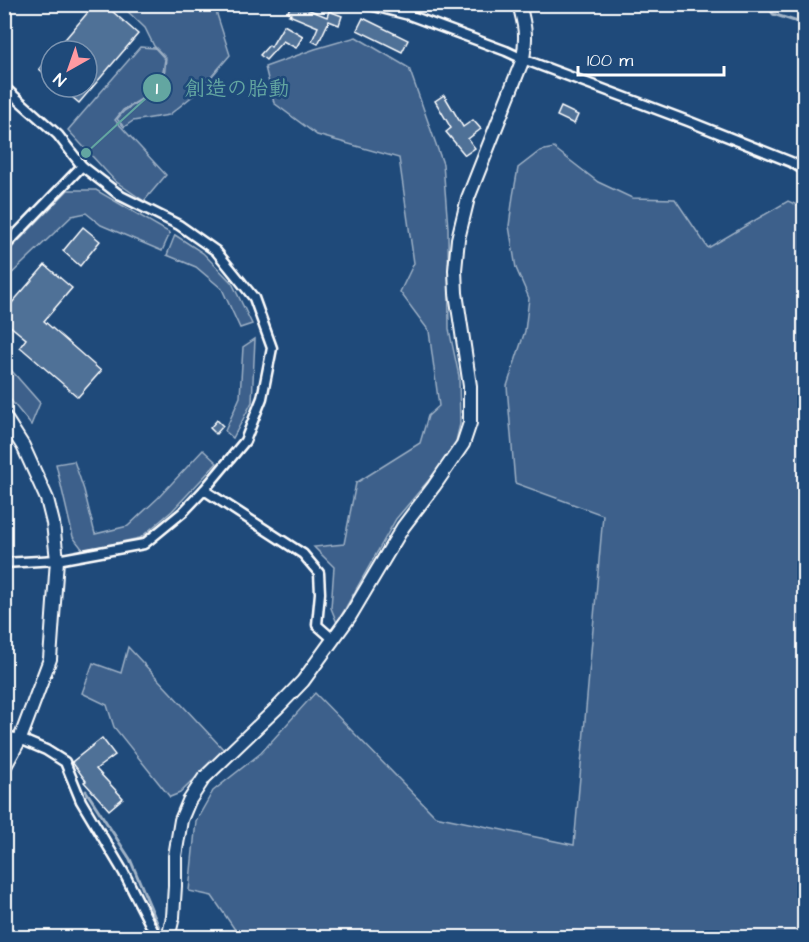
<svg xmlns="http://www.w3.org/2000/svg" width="809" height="942" viewBox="0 0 809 942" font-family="'Architects Daughter','Klee One',sans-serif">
  <rect width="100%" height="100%" fill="#1f4a7a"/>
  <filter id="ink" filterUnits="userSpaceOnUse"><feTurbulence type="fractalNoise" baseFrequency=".0167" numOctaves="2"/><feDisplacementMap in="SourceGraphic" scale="12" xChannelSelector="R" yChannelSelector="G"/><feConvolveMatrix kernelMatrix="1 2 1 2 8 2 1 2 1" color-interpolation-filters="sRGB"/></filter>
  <g filter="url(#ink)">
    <g fill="#3c618b" stroke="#9eb0c5" stroke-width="1.5">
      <path d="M121,5H214L230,55L200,90L169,115L133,121L124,127L117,119L124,111L149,95L164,79L166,58L154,46L145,28Z"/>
      <path d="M356,37L409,68L443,164L448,228L449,329L459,376L460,424L454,450L396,519L337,623L331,608L334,567L314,547L344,544L356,483L420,443L428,416L439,406L429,331L400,292L414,263L399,158L317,135L274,103L265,67L315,49Z"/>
      <path d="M140,47L155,48L165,59L162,78L148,95L123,110L115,120L166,175L144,201L115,181L68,130Z"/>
      <path d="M554,148L598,182L632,198L675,199L708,248L788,201L804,208V937H240L212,896L189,891L196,821L213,791L261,753L315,693L435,816L574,845L603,515L515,483L507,386L525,331L529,298L516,268L509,226L513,196L518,168L540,151Z"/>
      <path d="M68,190H96L170,233L162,251L101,225L86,213L72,216L5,280V255Z"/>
      <path d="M175,235L203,253L232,283L252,324L240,328L222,289L196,267L167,255Z"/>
      <path d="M255,339L252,402L233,438L225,431L240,397L243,347Z"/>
      <path d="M4,362L40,403L31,425L5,393Z"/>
      <path d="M203,450L217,463L172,511L140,538L83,550L73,537L56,464L74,461L84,490L95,534L128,526L158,498Z"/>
      <path d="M128,647L224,750L180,793L170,797L114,727L107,705L82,693L93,663L121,673Z"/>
    </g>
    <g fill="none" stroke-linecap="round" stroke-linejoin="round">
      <g stroke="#a3b5c8" stroke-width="3">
        <path d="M766,4L773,14L804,24"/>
        <path d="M86,791L130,859L161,932"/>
      </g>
    </g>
    <g fill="#507197" stroke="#fff" stroke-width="1.5">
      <path d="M95,4H104L138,34L79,103L60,87H87V51H55Z"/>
      <path d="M291,4H301L300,6L327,17L329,11L342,16L339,25L329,21L318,44L312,41L318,27L289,15L291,14L288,12Z"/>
      <path d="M363,18L408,40L402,52L357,30Z"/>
      <path d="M284,25L303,36L296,48L283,41L266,60L260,55L269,45L271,47Z"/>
      <path d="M51,55V79L39,69Z"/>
      <path d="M444,95L463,127L473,120L481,129L468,139L475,148L465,155L446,132L451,128L435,101Z"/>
      <path d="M561,107L578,115L574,124L557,116Z"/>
      <path d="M83,227L100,241L80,266L63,251Z"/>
      <path d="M45,265L72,288L44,321L101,371L78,397L20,347L26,339L4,321V312Z"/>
      <path d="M217,420L223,426L216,434L210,428Z"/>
      <path d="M102,738L115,755L96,769L123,798L109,810L84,782L86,781L72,762Z"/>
    </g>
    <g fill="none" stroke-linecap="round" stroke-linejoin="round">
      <defs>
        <g id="street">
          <path d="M366,4L409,15L506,51L523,59L688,121L791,162L804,170"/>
          <path d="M4,87L58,135L82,166L121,196L179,225L216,251L254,298L272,348L262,398L245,441L204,490L183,512L144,544L57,560L4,563"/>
          <path d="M4,247L82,166"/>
          <path d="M204,490L303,554L319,573L320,593L317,625L334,640"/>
          <path d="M4,736L20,739L46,750L65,762L81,801L124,873L157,938"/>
        </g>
        <g id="secondary">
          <path d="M4,416L23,446L47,499L53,523L57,560L50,659L20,739L4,768"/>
          <path d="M168,938L173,917L175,886V856L181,820L189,801L204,778L277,708L303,681L350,616L403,527L434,486L463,444L470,423V386L456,293L455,270L458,239L468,198L523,59C527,36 525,26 519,4"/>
        </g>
      </defs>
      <use href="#street" stroke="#fff" stroke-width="13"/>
      <use href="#secondary" stroke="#fff" stroke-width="16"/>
      <use href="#street" stroke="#1f4a7a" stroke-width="8"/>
      <use href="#secondary" stroke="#1f4a7a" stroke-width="12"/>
    </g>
  </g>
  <path fill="none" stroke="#63a6a1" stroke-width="2" d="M86 153L157 88"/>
  <g fill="#63a6a1" stroke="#1f4a7a" stroke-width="2">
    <circle cx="86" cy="153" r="6"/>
    <circle cx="157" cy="88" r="15"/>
  </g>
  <g font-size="18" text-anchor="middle" font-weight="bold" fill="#fff">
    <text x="157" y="94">1</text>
  </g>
  <g font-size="21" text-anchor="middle" font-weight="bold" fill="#63a6a1" stroke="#1f4a7a" stroke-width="5" stroke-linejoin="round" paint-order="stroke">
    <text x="237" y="95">創造の胎動</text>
  </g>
  <rect width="809" height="942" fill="none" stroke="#1f4a7a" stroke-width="24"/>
  <rect x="12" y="12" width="785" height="918" fill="none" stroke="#fff" stroke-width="2" filter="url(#ink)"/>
  <g transform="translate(69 69) rotate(220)"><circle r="28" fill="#1f4a7a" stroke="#7992af" stroke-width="1.5"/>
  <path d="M0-4.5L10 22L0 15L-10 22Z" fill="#ff9aa2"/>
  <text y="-9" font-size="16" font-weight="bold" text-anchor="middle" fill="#ffffff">N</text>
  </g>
  <path d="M578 66v9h146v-9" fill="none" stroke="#ffffff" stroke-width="3"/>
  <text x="587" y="66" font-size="18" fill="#ffffff" stroke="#1f4a7a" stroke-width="4.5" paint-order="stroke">100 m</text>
</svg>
